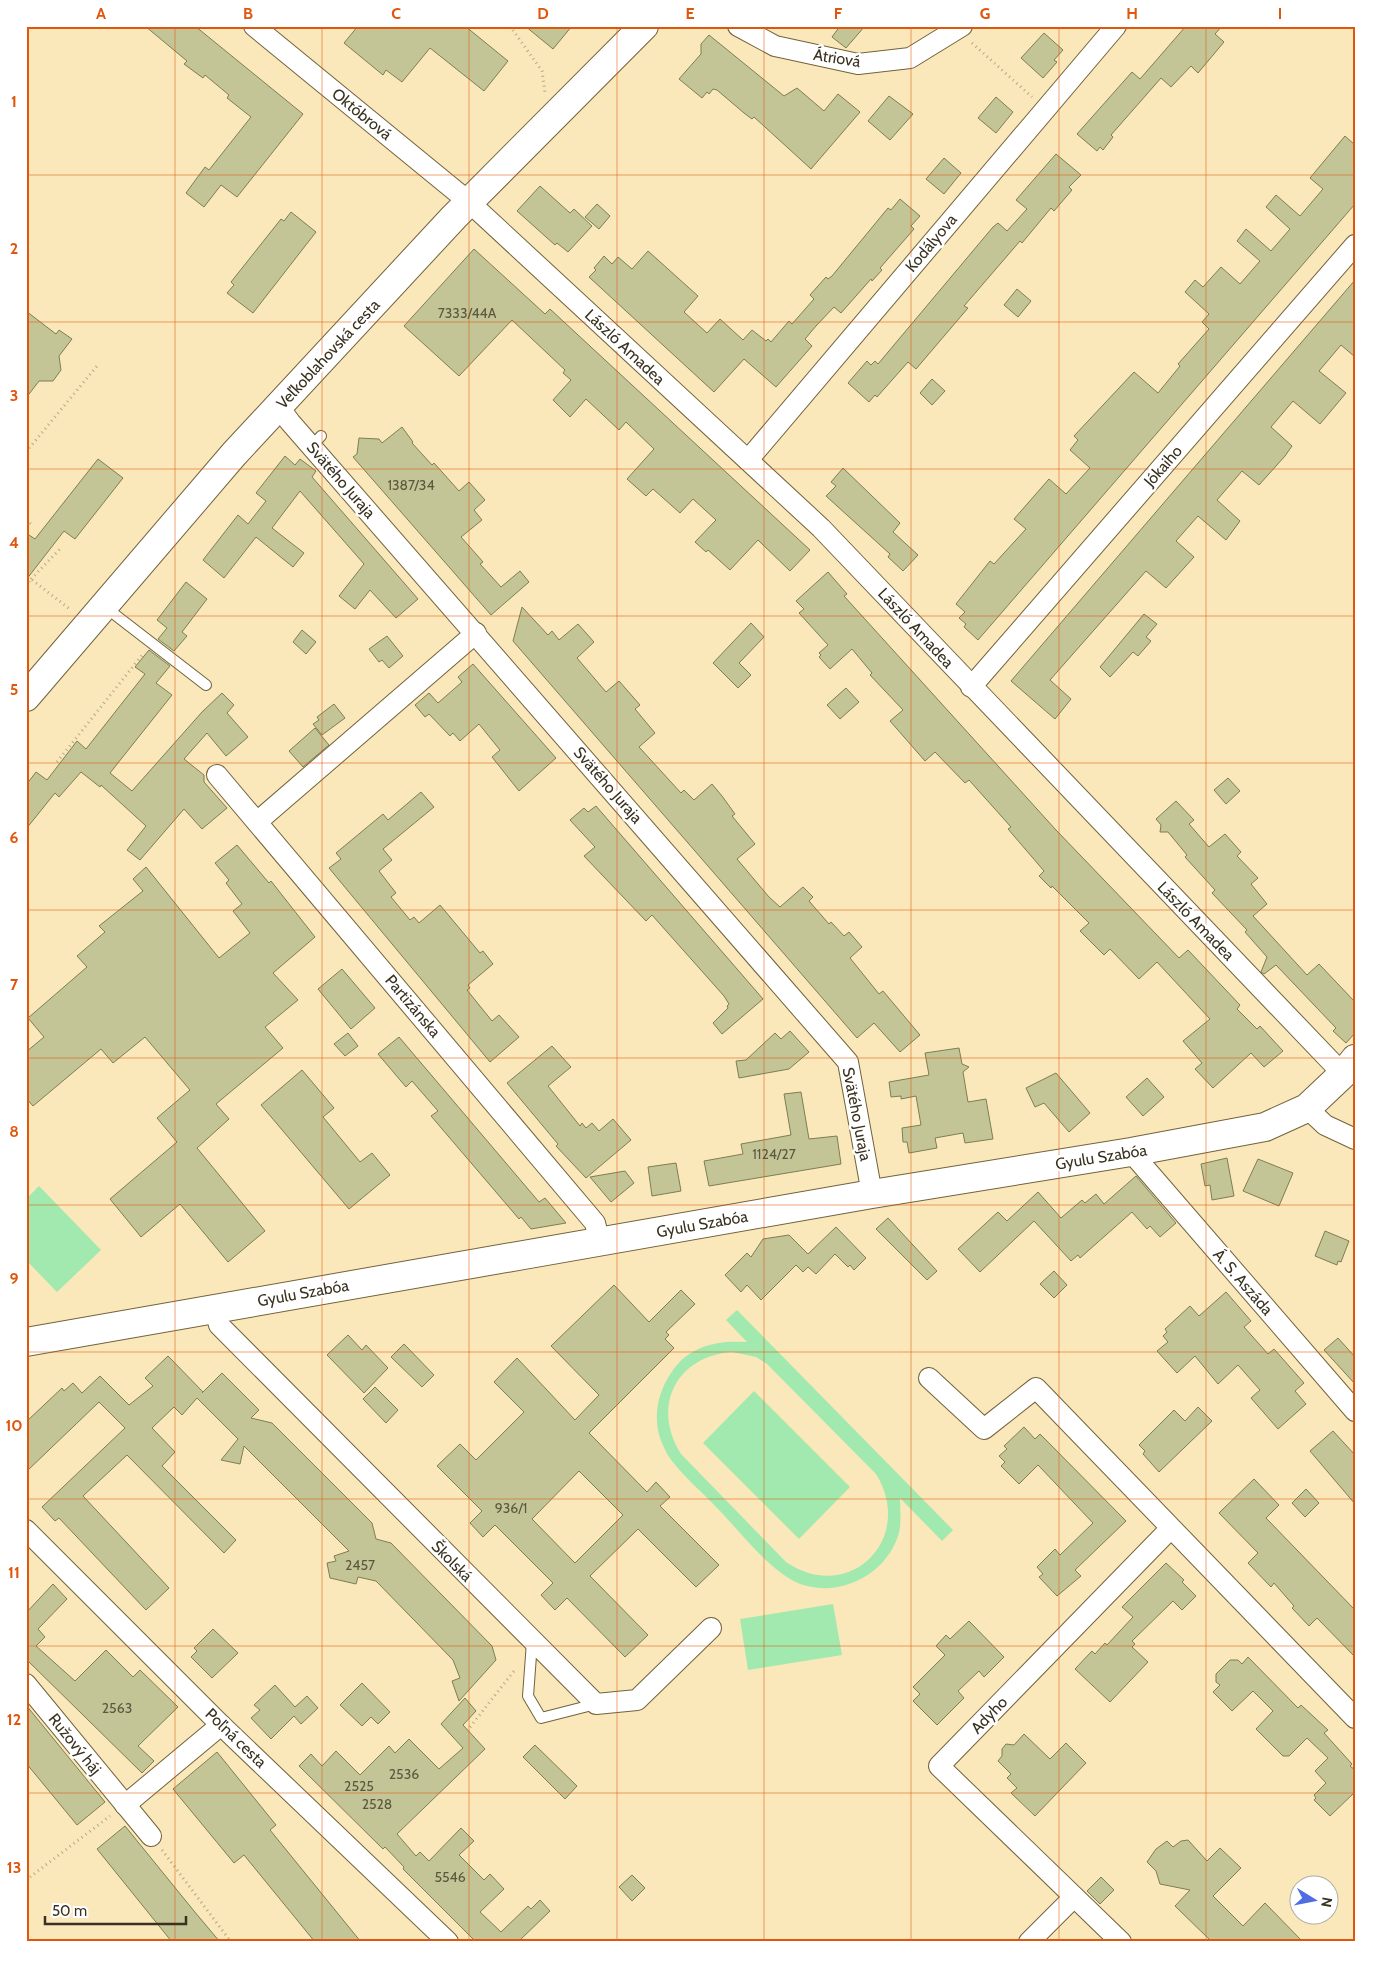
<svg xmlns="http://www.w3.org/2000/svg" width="1381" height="1968" viewBox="0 0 1381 1968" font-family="Cabin,sans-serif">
  <rect width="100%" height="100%" fill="#fae8bb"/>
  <g fill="#a1e9ae" fill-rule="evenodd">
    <path d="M39,1186L101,1250L57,1292L26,1260V1199Z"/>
    <path d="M737,1310L953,1530L942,1541L900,1498C900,1511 902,1523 898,1536C885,1575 840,1598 800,1584C770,1572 740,1531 717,1508C702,1492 685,1478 672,1461C667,1455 663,1446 660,1438C653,1416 658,1392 671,1373C688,1346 717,1340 747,1342L726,1320ZM732,1352L756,1357L767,1364L876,1474C916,1539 849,1605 786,1562L681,1454C651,1407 676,1356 732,1352Z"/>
    <path d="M754,1391L850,1487L799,1539L703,1443Z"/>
    <path d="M833,1604L842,1655L748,1670L740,1619Z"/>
  </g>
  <g fill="#c3c597" stroke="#7d7e53" fill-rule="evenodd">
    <path d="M145,26H195L303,114L237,197L221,185L204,207L186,193L205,167L209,170L251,117L227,98L229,95L205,75L203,78L184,64L187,61Z"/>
    <path d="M358,26H465L508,61L484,91L430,48L402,82L386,70L383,75L344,43Z"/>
    <path d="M525,26H572L553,49Z"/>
    <path d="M840,26H865L846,48L832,37Z"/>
    <path d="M1186,26H1222L1215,34L1224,42L1198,73L1191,66L1171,87L1161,78L1111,135L1113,137L1103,150L1100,147L1097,151L1077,134L1132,72L1140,79Z"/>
    <path d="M1044,33L1063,50L1054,60L1057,62L1043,78L1021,58Z"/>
    <path d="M709,35L784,96L797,88L824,111L838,94L860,112L811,169L754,117L752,119L744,113L717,90L713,89L709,94L707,92L702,98L679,79L701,54V44Z"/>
    <path d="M889,96L913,114L890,140L868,121Z"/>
    <path d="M996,97L1013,112L996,133L978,118Z"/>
    <path d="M1345,136L1355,145V204L978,640L964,627L966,624L959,618L965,612L956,604L990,561L994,564L1026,529L1014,519L1049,479L1066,494L1090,468L1070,450L1078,440L1074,436L1134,372L1158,393L1180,366L1178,364L1209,329L1202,322L1209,314L1185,292L1195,280L1203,287L1221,267L1240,284L1260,261L1237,241L1246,229L1271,251L1290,229L1266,207L1276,195L1300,216L1323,189L1310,178Z"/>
    <path d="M1056,154L1081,175L1069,187L1072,190L1054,211L1051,208L1022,243L1020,241L964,306L968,308L916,369L908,362L877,397L875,395L869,402L848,383L867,361L871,365L875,361L878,364L993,227L998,223L1007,231L1027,209L1016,200Z"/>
    <path d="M944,158L961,173L944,194L926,179Z"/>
    <path d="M540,186L570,213L574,209L592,226L568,252L557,243L555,245L517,211Z"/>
    <path d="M900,199L920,216L911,226L914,229L880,268L882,270L872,281L871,279L841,313L834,307L816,326L805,339L812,346L776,387L744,359L714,392L589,277L596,270L594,268L604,256L612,264L618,257L632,269L648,251L698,296L684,312L707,333L720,319L743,340L752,330L766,341L768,339L771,342L789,321L792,324L814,299L810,295L826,277L828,279L832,276L888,208L891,210Z"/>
    <path d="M597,204L610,216L599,229L585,217Z"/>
    <path d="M291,212L316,232L253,313L227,293L234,285L231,282L281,219L284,221Z"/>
    <path d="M474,249L545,314L550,309L810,550L790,571L758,540L730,570L708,550L706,552L695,542L716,520L693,499L680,513L653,489L646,496L627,479L654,449L626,422L619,430L586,399L570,417L553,400L571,380L563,373L565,370L512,320L459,376L404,326Z"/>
    <path d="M1355,280V357L1341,345L1319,371L1346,393L1320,424L1293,401L1271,427L1292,446L1285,456L1259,485L1242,471L1217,500L1240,521L1226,540L1198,516L1176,541L1194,557L1166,588L1146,571L1050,680L1071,699L1055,719L1011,681Z"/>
    <path d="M1017,289L1031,301L1018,317L1004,305Z"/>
    <path d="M26,311L56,334L59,330L72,339L59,356L61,370L53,381H39L26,398Z"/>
    <path d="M932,379L945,391L932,405L920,393Z"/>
    <path d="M402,427L413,442L412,443L432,465L434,463L459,491L469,482L485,500L474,510L482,520L461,537L483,562L480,564L501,587L520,571L529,582L491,615L353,457L357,454L359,438L379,439L382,443Z"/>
    <path d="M285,456L295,465L300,459L316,471L312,477L418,599L396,618L370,590L355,609L339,596L364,564L300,491L272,528L304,553L293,567L256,537L224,578L203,560L238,515L248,524L266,501L256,493Z"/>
    <path d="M98,459L123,478L75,539L64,531L26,580V533L35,539Z"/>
    <path d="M843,468L900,523L893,532L918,555L903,571L888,557L890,554L826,496L836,486L831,482Z"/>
    <path d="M828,572L847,594L844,596L1056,830L1179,958L1188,950L1240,1005L1237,1009L1257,1029L1260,1026L1283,1051L1264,1067L1251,1053L1213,1088L1195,1069L1202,1063L1183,1041L1210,1019L1157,962L1139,979L1110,949L1104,955L1080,931L1089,923L1052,886L1051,888L1039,876L1044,871L1008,829L1011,827L969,780L965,783L935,752L925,761L890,721L903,710L870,675L872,673L852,649L830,669L819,657L821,655L819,653L828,645L799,613L804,609L796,601Z"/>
    <path d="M186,582L207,599L182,632L187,636L174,651L158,639L167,628L157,620Z"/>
    <path d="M522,607L548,635L552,631L559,640L578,624L594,642L577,658L606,692L619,681L640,705L635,709L655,733L639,747L681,793L684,790L694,800L712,784L722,796L735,814L732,816L755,844L737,859L769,897L780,907L803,887L813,897L809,901L829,924L831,922L844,936L849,932L862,947L850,958L879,994L883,991L920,1035L900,1052L874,1023L857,1038L513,641Z"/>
    <path d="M1144,614L1157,624L1146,637L1151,641L1138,656L1133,652L1110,677L1100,667Z"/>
    <path d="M751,623L764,637L739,663L751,675L738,688L713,663Z"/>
    <path d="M302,630L316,642L306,654L293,642Z"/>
    <path d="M387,636L403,656L389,668L382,660L379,662L369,649Z"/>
    <path d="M149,650L170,666L156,683L172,695L110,773L132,791L202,712L222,693L234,705L227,713L248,737L226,756L207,733L184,759L204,775V782L227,808L202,829L184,809L140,860L127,850L146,826L101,785L100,787L81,772L59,797L55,793L26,829V785L36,772L47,780L77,741L86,749L145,674L135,667Z"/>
    <path d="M473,664L556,758L519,791L492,757L500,750L479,724L460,741L453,733L450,736L429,714L425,717L415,705L429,693L438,703L462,682L458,677Z"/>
    <path d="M846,688L859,702L840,719L827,705Z"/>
    <path d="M334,704L345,718L322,735L313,724L319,720L317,717Z"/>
    <path d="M315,728L329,745L303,767L289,751Z"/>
    <path d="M1228,778L1240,791L1226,804L1214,790Z"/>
    <path d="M421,792L434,807L383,849L392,860L379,871L396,893L391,897L410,920L414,917L419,923L440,905L480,953L483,951L493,964L468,985L470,988L467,990L492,1021L499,1015L519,1037L490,1062L329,868L341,859L336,853L383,814L388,820Z"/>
    <path d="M1176,801L1194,820L1189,824L1209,847L1225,834L1241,852L1237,856L1258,878L1251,884L1267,904L1253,916L1307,975L1319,964L1355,1002V1033L1346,1043L1333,1031L1336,1028L1276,965L1264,974L1261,972L1267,957L1245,932L1247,930L1212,893L1215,890L1185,857L1187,855L1168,832H1160L1161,825L1156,819Z"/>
    <path d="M596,806L763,999L722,1034L713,1023L728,1008L727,1006L729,1004L724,996L652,915L646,921L584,856L595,847L570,820L584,808L588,812Z"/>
    <path d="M237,845L269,883L271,881L315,937L273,973L298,1000L265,1027L283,1048L216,1104L229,1119L197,1148L265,1231L228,1262L180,1204L141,1237L110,1199L177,1142L157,1118L190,1090L145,1037L113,1063L101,1049L33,1106L26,1098V1052L44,1037L28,1018L87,967L77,956L105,932L99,926L143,891L133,879L146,867L219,958L250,933L233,911L242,904L226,883L229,880L215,863Z"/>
    <path d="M342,969L375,1008L351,1029L318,989Z"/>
    <path d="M790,1031L809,1052L789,1069L739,1078L736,1061L746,1060L775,1033L781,1039Z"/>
    <path d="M348,1033L358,1046L345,1056L334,1044Z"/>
    <path d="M399,1037L539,1202L545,1198L566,1223L531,1229L521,1217L519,1219L431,1116L438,1111L412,1081L406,1087L378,1054Z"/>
    <path d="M552,1046L571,1067L548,1086L580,1126L582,1123L586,1128L592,1123L599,1131L613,1119L631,1140L586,1178L556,1146L558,1144L507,1083Z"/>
    <path d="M959,1048L962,1064L969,1067L963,1072L968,1102L986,1099L993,1139L965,1143L963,1133L935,1138L937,1148L909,1153L907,1142H903L902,1128L921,1125L916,1096L901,1099V1096L891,1097L889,1082L929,1075L925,1053Z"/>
    <path d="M302,1070L334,1108L323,1117L360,1162L372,1153L390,1175L349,1209L261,1105Z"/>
    <path d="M1056,1073L1090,1113L1069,1132L1044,1103L1035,1107L1026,1088Z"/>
    <path d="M1147,1078L1164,1097L1143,1116L1126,1097Z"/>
    <path d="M801,1092L809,1139L837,1136L841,1164L709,1186L704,1161L743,1154L741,1144L791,1135L784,1094Z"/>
    <path d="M1227,1158L1234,1196L1212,1200L1210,1185L1205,1186L1201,1164Z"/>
    <path d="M1258,1159L1293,1173L1279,1206L1243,1191Z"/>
    <path d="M676,1163L681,1191L652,1196L648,1167Z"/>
    <path d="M625,1171L634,1183L611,1202L590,1177Z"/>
    <path d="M1136,1176L1176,1223L1160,1237L1150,1226L1147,1229L1132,1212L1080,1258L1078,1255L1071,1261L1034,1221L980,1272L958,1249L998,1212L1007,1221L1038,1192L1061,1218L1082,1200L1085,1203L1096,1194L1104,1204Z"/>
    <path d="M888,1218L937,1271L927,1280L876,1229Z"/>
    <path d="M836,1227L866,1258L854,1270L850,1265L848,1267L835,1254L816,1274L808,1267L803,1272L796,1265L761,1300L747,1285L741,1292L725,1275L747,1253L751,1257L763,1239L789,1235L808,1254Z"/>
    <path d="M1325,1231L1349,1241L1341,1262L1338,1261L1337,1265L1315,1256Z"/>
    <path d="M1054,1271L1067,1285L1054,1298L1040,1284Z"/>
    <path d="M614,1285L649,1322L681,1290L695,1304L666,1332L669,1335L665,1339L674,1348L589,1433L647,1492L656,1482L670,1497L660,1506L719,1565L696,1587L638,1529L590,1576L648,1635L625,1657L567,1598L555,1610L541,1595L553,1583L495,1525L483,1537L470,1523L482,1511L437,1466L460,1444L476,1460L524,1412L494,1382L517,1358L575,1420L599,1395L551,1346ZM579,1471L623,1515L575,1563L532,1519Z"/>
    <path d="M1226,1292L1251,1321L1244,1327L1268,1354L1274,1349L1304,1383L1295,1391L1306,1404L1278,1429L1251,1398L1260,1390L1238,1365L1218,1384L1195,1356L1177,1373L1157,1351L1168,1342L1163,1336L1167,1332L1165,1329L1190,1306L1199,1316Z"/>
    <path d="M348,1335L362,1350L366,1345L388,1368L364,1393L327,1355Z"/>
    <path d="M1338,1338L1355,1357V1384L1324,1350Z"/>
    <path d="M404,1344L434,1375L422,1387L391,1357Z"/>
    <path d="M168,1356L203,1392L202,1393L222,1373L259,1410L251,1418L272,1423L372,1523L376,1539L391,1543L492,1646L496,1660L459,1701L452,1681L460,1678L453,1660L376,1581L358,1577L356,1584L330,1578L327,1563L336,1561L334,1556L349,1551L244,1446L240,1464L221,1460L238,1439L197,1398L182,1415L174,1407L152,1428L175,1452L162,1466L236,1540L224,1553L127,1455L83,1496L169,1588L146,1610L59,1518L55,1521L42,1507L125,1428L99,1402L26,1472V1422L62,1388L64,1391L73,1383L82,1393L100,1376L129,1405L153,1386L145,1378Z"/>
    <path d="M375,1387L398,1410L386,1423L363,1399Z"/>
    <path d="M1198,1407L1212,1421L1159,1472L1143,1454L1145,1451L1139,1445L1174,1410L1185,1421Z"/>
    <path d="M1024,1427L1035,1439L1040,1434L1126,1521L1075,1570L1081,1576L1057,1596L1039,1577L1043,1574L1037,1567L1055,1549L1060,1555L1093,1523L1038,1465L1019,1484L1001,1466L1005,1462L999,1456L1007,1449L1004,1446Z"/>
    <path d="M1333,1431L1355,1455V1504L1310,1451Z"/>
    <path d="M1254,1479L1279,1505L1266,1518L1355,1610V1657L1317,1618L1309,1626L1292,1608L1294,1606L1274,1583L1271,1587L1248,1563L1258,1553L1219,1513Z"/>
    <path d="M1306,1489L1319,1503L1305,1517L1292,1503Z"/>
    <path d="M1166,1563L1184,1580L1182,1582L1196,1596L1182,1610L1173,1601L1132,1641L1135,1644L1132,1647L1148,1662L1110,1702L1075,1669L1092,1651L1095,1654L1105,1643L1107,1645L1133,1617L1122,1607Z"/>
    <path d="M53,1584L67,1599L38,1629L45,1637L36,1646L75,1681L106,1650L133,1677L140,1670L178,1707L138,1746L154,1761L142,1773L26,1659V1613Z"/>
    <path d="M969,1621L1004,1657L984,1677L979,1671L958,1691L964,1698L937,1725L913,1701L920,1694L913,1687L945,1655L936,1646L946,1635L950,1639Z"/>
    <path d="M213,1629L238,1653L212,1678L191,1657L197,1651L194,1648Z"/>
    <path d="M1248,1657L1298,1708L1301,1705L1328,1730L1324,1733L1352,1764L1350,1766L1355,1770V1792L1330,1816L1314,1800L1316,1798L1314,1795L1326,1783L1315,1771L1328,1758L1307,1738L1289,1756H1283L1256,1729L1273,1711L1253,1691L1232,1711L1213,1692L1220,1685L1216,1682V1674L1230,1660H1238L1242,1664Z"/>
    <path d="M362,1683L390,1712L378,1724L371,1717L362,1726L340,1705Z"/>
    <path d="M275,1685L295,1707L307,1696L318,1708L301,1724L294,1716L271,1739L251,1718L260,1710L254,1705Z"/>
    <path d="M465,1698L476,1711L463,1725L485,1749L397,1834L416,1856L420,1852L429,1861L461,1828L474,1841L459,1855L484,1880L490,1874L504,1889L480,1912L501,1932L528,1906L531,1909L540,1900L550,1911L518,1942H476L403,1869L404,1867L385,1847L383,1849L299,1766L311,1754L322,1766L336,1751L360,1775L389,1746L395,1753L409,1739L439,1769L463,1748L441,1724Z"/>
    <path d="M26,1705L105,1802L77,1825L26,1763Z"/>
    <path d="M1024,1734L1050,1759L1066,1743L1086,1763L1035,1816L1011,1793L1017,1788L1007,1778L1011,1774L998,1761L1002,1756V1749L1006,1744L1014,1745Z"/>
    <path d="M535,1745L577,1786L565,1799L523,1757Z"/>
    <path d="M217,1752L276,1825L270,1830L361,1942H315L244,1855L234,1863L173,1789Z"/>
    <path d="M125,1826L194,1911L220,1942H172L97,1849Z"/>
    <path d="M1188,1840L1207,1861L1220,1848L1241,1868L1213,1896L1243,1926L1265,1903L1303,1942H1212L1175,1906L1190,1890L1160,1884L1156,1871L1147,1862L1156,1849L1167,1841L1173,1847L1181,1841Z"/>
    <path d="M632,1875L645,1888L632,1901L619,1887Z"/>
    <path d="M1101,1877L1114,1890L1100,1904L1087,1891Z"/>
  </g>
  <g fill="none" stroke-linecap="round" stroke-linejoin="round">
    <defs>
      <g id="lane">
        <path d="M312,446L321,436"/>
        <path d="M105,607L206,685"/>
        <path d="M532,1642L528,1696L541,1718L596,1704"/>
      </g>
      <g id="street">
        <path d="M254,26L469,202L821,528L1343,1074"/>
        <path d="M738,26L775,46L858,64L910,58L962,26"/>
        <path d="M279,407L290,422L848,1062L872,1194"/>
        <path d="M748,460L1116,26"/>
        <path d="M971,687L1355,245"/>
        <path d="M217,775L595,1223L600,1243"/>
        <path d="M257,822L476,633"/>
        <path d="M1307,1108L1325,1125L1355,1139"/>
        <path d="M1131,1152L1355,1411"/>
        <path d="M215,1309L219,1325L596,1704L637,1700L711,1628"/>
        <path d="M929,1378L984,1429L1036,1388L1355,1718"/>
        <path d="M26,1530L221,1725L448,1942"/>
        <path d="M26,1684L151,1836"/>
        <path d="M125,1805L221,1725"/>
        <path d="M1029,1942L1074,1897"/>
        <path d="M1121,1942L939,1766L1170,1529"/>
      </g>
      <g id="secondary">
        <path d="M26,697L234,454L454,217L644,26"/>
        <path d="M26,1342L872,1194L1131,1152L1265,1127L1307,1108L1343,1074L1355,1059"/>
      </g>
    </defs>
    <use href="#lane" stroke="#72633a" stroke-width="12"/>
    <use href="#street" stroke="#72633a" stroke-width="22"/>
    <use href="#secondary" stroke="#72633a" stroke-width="30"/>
    <g stroke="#b7a885" stroke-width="3" stroke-dasharray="1 4" stroke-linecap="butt">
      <path d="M510,26L542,71L545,93"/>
      <path d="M972,43L1032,97"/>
      <path d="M26,452L97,366"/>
      <path d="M26,520L31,524"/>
      <path d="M31,579L61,548"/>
      <path d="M26,586L31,579L71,610"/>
      <path d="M57,762L143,654"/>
      <path d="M467,1731L514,1671"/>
      <path d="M162,1850L231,1942"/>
      <path d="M26,1880L110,1816"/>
    </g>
    <use href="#lane" stroke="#fff" stroke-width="10"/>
    <use href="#street" stroke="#fff" stroke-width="20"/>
    <use href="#secondary" stroke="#fff" stroke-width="28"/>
  </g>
  <path fill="none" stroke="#df570d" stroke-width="1" stroke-opacity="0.55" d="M175,26V1942M322,26V1942M469,26V1942M617,26V1942M764,26V1942M911,26V1942M1059,26V1942M1206,26V1942M26,175H1355M26,322H1355M26,469H1355M26,616H1355M26,763H1355M26,910H1355M26,1058H1355M26,1205H1355M26,1352H1355M26,1499H1355M26,1646H1355M26,1793H1355"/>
  <g text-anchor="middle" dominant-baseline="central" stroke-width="5" stroke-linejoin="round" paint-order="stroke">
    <g font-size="14" fill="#5c573e">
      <text x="467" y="313">7333/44A</text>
      <text x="411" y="485">1387/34</text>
      <text x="774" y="1154">1124/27</text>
      <text x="511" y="1508">936/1</text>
      <text x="360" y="1565">2457</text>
      <text x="117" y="1708">2563</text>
      <text x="404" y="1774">2536</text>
      <text x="359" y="1786">2525</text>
      <text x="377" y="1804">2528</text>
      <text x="450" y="1877">5546</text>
    </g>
    <g font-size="16" fill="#393220" stroke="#fff">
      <text transform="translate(837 58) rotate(9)">Átriová</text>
      <text transform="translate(362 114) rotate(39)">Októbrová</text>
      <text transform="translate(931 243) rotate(-50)">Kodályova</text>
      <text transform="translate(625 347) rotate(43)">László Amadea</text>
      <text transform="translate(328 354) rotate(-47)">Veľkoblahovská cesta</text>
      <text transform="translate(1163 466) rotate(-49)">Jókaiho</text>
      <text transform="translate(341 480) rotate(49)">Svätého Juraja</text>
      <text transform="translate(916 628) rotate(47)">László Amadea</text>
      <text transform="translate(608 785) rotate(49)">Svätého Juraja</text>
      <text transform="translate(1196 921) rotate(46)">László Amadea</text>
      <text transform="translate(413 1006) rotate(50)">Partizánska</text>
      <text transform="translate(857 1114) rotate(79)">Svätého Juraja</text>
      <text transform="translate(1101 1157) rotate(-9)">Gyulu Szabóa</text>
      <text transform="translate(702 1224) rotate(-10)">Gyulu Szabóa</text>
      <text transform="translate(1243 1282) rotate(49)">Á. S. Aszáda</text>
      <text transform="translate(303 1293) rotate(-10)">Gyulu Szabóa</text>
      <text transform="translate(452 1561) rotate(45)">Školská</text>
      <text transform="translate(989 1715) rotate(-46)">Adyho</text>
      <text transform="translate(236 1738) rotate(44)">Poľná cesta</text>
      <text transform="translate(75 1744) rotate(51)">Ružový háj</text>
    </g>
  </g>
  <rect width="1381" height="1968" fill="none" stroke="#ffffff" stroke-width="55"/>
  <g transform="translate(1314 1900) rotate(100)"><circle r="24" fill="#ffffff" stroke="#b0ada6"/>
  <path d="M0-4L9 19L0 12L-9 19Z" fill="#516de2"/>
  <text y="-8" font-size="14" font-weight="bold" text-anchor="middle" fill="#393220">N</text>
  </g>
  <path d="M45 1916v8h141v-8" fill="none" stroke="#393220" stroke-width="2.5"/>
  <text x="52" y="1916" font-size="15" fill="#393220" stroke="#ffffff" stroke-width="4" paint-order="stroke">50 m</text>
  <rect x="28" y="28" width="1326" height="1912" fill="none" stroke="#df570d" stroke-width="2"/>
  <g font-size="16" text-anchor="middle" font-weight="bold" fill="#df570d">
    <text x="101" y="19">A</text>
    <text x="248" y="19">B</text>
    <text x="396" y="19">C</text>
    <text x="543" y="19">D</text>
    <text x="690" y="19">E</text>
    <text x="838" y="19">F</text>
    <text x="985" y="19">G</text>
    <text x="1132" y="19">H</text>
    <text x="1280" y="19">I</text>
    <text x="14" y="107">1</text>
    <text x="14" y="254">2</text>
    <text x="14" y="401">3</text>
    <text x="14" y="548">4</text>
    <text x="14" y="695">5</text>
    <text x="14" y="843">6</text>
    <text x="14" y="990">7</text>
    <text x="14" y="1137">8</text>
    <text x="14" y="1284">9</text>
    <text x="14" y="1431">10</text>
    <text x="14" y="1578">11</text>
    <text x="14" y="1725">12</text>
    <text x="14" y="1873">13</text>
  </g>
</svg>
